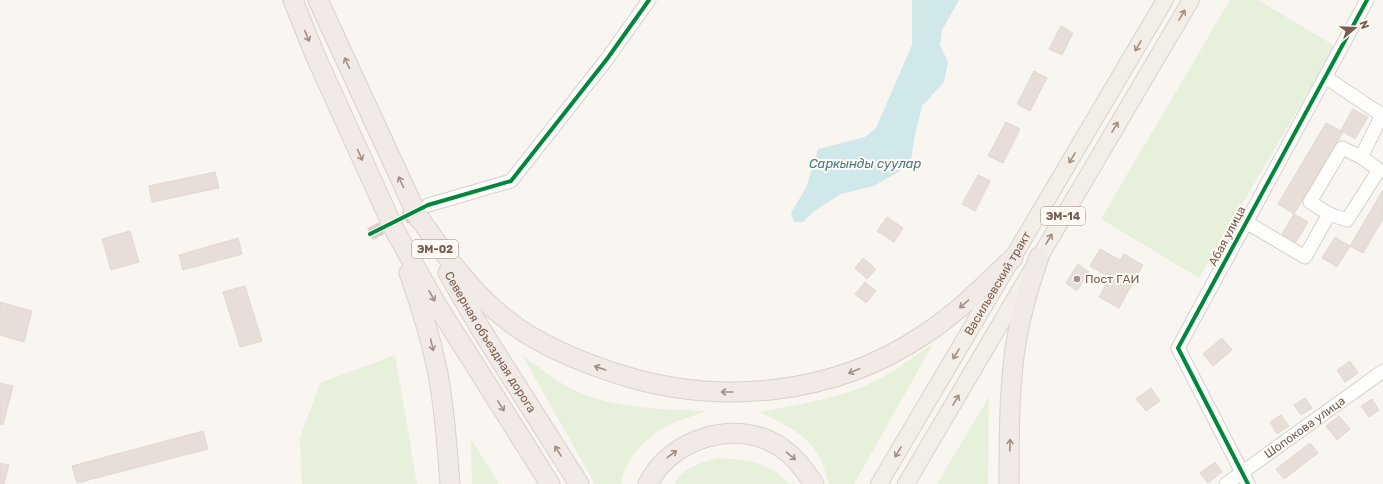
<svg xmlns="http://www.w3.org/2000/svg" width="1383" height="484" viewBox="0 0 1383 484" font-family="Rubik,sans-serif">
  <rect width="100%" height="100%" fill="#f9f5f0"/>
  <g fill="#e7f0db">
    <path d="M1230,0H1258L1335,46L1199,278L1101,219Z"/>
    <path d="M933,344L854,484H829C817,437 799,433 760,412C800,404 845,398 881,378C899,368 916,355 933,344Z"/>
    <path d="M395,355L417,484H302L300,438L320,383Z"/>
    <path d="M522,355C537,366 552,378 568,387C610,409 660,409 706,411C692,417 673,421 660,430C642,442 624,461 621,484H595Z"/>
    <path d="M989,397L988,484H937Z"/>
    <path d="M471,439L499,484H472Z"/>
    <path d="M718,458C750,460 766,461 790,484H675C683,467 701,463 718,458Z"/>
  </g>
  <path fill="#d0e8ea" d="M912,0H959L942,30L940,45L948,62L944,82L922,106L915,134L911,160L900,171L874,186L841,194L814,211L803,222H794L791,213L806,188L818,149L865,137L876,128L912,45Z"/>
  <g fill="#e6ded7" stroke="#e2d8d2">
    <path d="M1061,26L1073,33L1062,55L1049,49Z"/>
    <path d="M1034,71L1047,78L1030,111L1017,104Z"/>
    <path d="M1353,109L1368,117L1355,139L1341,130Z"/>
    <path d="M1006,122L1020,129L1003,163L988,156Z"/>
    <path d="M1326,123L1343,132L1294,214L1278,204Z"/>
    <path d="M215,172L219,188L152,202L149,186Z"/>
    <path d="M978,175L990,181L975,211L962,204Z"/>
    <path d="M1383,190V219L1363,253L1350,246Z"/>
    <path d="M1294,214L1308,222L1296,242L1282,234Z"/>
    <path d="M887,217L903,228L894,242L877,231Z"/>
    <path d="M130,231L139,262L111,270L102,239Z"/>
    <path d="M1335,237L1350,246L1337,267L1322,258Z"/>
    <path d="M238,238L242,254L183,270L179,255Z"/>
    <path d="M1100,249L1120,260L1124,254L1143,265L1119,308L1099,297L1110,278L1090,266Z"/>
    <path d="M863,258L876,269L867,279L855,268Z"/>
    <path d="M1078,264L1089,272L1077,291L1066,283Z"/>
    <path d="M865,282L876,291L866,303L855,294Z"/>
    <path d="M245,286L262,341L240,347L223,292Z"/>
    <path d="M0,302L32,311L24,342L0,335Z"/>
    <path d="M1222,338L1232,350L1213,366L1203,354Z"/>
    <path d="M1350,361L1358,373L1345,382L1337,370Z"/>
    <path d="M0,383L13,386L3,425L0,424Z"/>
    <path d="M1151,388L1160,401L1146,411L1136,399Z"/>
    <path d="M1305,398L1312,408L1301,415L1294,405Z"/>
    <path d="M1372,399L1379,410L1369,417L1361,406Z"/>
    <path d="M1281,415L1289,426L1277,434L1270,422Z"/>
    <path d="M1339,416L1350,429L1337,440L1326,426Z"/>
    <path d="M203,431L208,449L77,483L72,466Z"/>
    <path d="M1310,443L1318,453L1284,479L1276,469Z"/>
    <path d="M1215,462L1222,472L1208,483L1200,473Z"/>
    <path d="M0,463L9,465L4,484H0Z"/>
  </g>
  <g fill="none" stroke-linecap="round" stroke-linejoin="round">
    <path stroke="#d9cfc7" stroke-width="13" stroke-dasharray="13 6" stroke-linecap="butt" d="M370,234L422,209"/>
    <defs>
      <g id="minor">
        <path d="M428,205L511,181L607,59L649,0"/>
        <path d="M1329,214L1347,220L1379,170L1361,157"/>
        <path d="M1246,222L1305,257L1329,214L1310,202L1342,148L1361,157L1382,115L1325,77"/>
        <path id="s1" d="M1226,484L1383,371"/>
        <path d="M1248,484L1178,348L1367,0"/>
      </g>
      <g id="major">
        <path id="s2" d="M879,484L1165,0"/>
        <path d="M906,484L1191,0"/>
      </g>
      <g id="highway">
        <path d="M293,0L315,55L394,229L435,302L550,484"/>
        <path d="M318,0L419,219"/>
        <path d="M413,209C441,249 468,290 507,320C537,344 579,361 615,373C718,407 834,396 925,334C957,313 985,285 1013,258"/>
        <path d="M409,273C421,306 431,339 438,374C445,410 447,447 450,484"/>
        <path id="s3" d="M448,273L480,328L579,484"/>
        <path d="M648,484C670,438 739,417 782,448C796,458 805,470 814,484"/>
        <path d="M1009,484C1009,439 1009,381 1017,337C1022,309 1030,283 1039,257"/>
      </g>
    </defs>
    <use href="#minor" stroke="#d7d1cb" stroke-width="15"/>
    <use href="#major" stroke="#dad1cc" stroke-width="18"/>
    <use href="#highway" stroke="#dad1cc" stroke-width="21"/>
    <use href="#minor" stroke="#fefefd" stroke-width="13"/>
    <use href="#major" stroke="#f3eee8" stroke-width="16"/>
    <use href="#highway" stroke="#f2eae7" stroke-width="19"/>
    <defs>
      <g id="cycleway">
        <path d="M370,234L428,205L511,181L607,59L649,0"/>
        <path d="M1248,484L1178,348L1367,0"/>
      </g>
    </defs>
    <use href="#cycleway" stroke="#fffaf3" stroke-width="6"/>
    <use href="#cycleway" stroke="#00873e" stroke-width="4"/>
  </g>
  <defs><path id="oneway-shaft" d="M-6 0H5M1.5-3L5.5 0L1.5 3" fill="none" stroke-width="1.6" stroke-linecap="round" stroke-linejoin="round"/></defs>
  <g stroke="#a48f83">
    <use href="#oneway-shaft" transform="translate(1182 15) rotate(-59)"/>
    <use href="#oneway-shaft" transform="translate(1138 46) rotate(120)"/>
    <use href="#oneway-shaft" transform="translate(1115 127) rotate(-59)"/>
    <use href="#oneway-shaft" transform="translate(1072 158) rotate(120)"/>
    <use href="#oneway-shaft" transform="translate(1049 239) rotate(-59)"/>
    <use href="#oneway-shaft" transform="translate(956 354) rotate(121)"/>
    <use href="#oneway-shaft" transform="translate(956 400) rotate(-59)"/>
    <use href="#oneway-shaft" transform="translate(898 452) rotate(121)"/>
  </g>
  <g stroke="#a48e83">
    <use href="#oneway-shaft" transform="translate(307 36) rotate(68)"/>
    <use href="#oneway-shaft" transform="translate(347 63) rotate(-115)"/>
    <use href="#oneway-shaft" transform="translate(360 155) rotate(66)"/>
    <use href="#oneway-shaft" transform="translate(401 182) rotate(-115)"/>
    <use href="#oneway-shaft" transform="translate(432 296) rotate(61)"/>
    <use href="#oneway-shaft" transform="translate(964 304) rotate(139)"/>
    <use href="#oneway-shaft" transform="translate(432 345) rotate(77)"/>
    <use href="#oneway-shaft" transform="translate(600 368) rotate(-161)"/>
    <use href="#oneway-shaft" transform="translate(854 371) rotate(157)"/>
    <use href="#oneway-shaft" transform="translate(727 392) rotate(-180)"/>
    <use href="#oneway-shaft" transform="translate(501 406) rotate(58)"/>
    <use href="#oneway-shaft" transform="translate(1010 445) rotate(-88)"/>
    <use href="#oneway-shaft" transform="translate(558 451) rotate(-122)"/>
    <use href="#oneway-shaft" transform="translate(672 454) rotate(-37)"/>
    <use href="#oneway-shaft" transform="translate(791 456) rotate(40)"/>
  </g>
  <circle fill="#a69286" stroke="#fffaf3" stroke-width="1.5" cx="1077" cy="279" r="4"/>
  <g text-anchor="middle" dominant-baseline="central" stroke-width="4" stroke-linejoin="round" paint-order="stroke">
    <g fill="#fffaf3" stroke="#a28b7f" stroke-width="1">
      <rect x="1041" y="207" width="44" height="18" rx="3"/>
      <rect x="412" y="240" width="46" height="18" rx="3"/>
    </g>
    <g font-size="11" font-weight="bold" fill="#7a5c4d">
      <text x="1063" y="216">ЭМ-14</text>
      <text x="435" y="249">ЭМ-02</text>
    </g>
    <g font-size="12" fill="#7a5c4d" stroke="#fffaf3">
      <text transform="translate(1227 236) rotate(-62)">Абая улица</text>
      <text stroke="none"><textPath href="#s2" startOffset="233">Васильевский тракт</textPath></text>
      <text stroke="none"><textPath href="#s3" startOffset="81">Северная объездная дорога</textPath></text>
      <text stroke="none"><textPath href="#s1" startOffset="97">Шопокова улица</textPath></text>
    </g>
    <g font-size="12" fill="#7a5c4d" stroke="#fffaf3" text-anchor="start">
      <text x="1085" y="279">Пост ГАИ</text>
    </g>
    <g font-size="13" font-style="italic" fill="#437c86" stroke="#fffaf3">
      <text x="865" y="163">Саркынды суулар</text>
    </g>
  </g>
  <g transform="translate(1355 28) rotate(71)" stroke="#fffaf3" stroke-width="3" paint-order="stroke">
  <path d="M0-3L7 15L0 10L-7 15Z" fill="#7a5c4d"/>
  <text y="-6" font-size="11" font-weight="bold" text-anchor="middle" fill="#7a5c4d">N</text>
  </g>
</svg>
